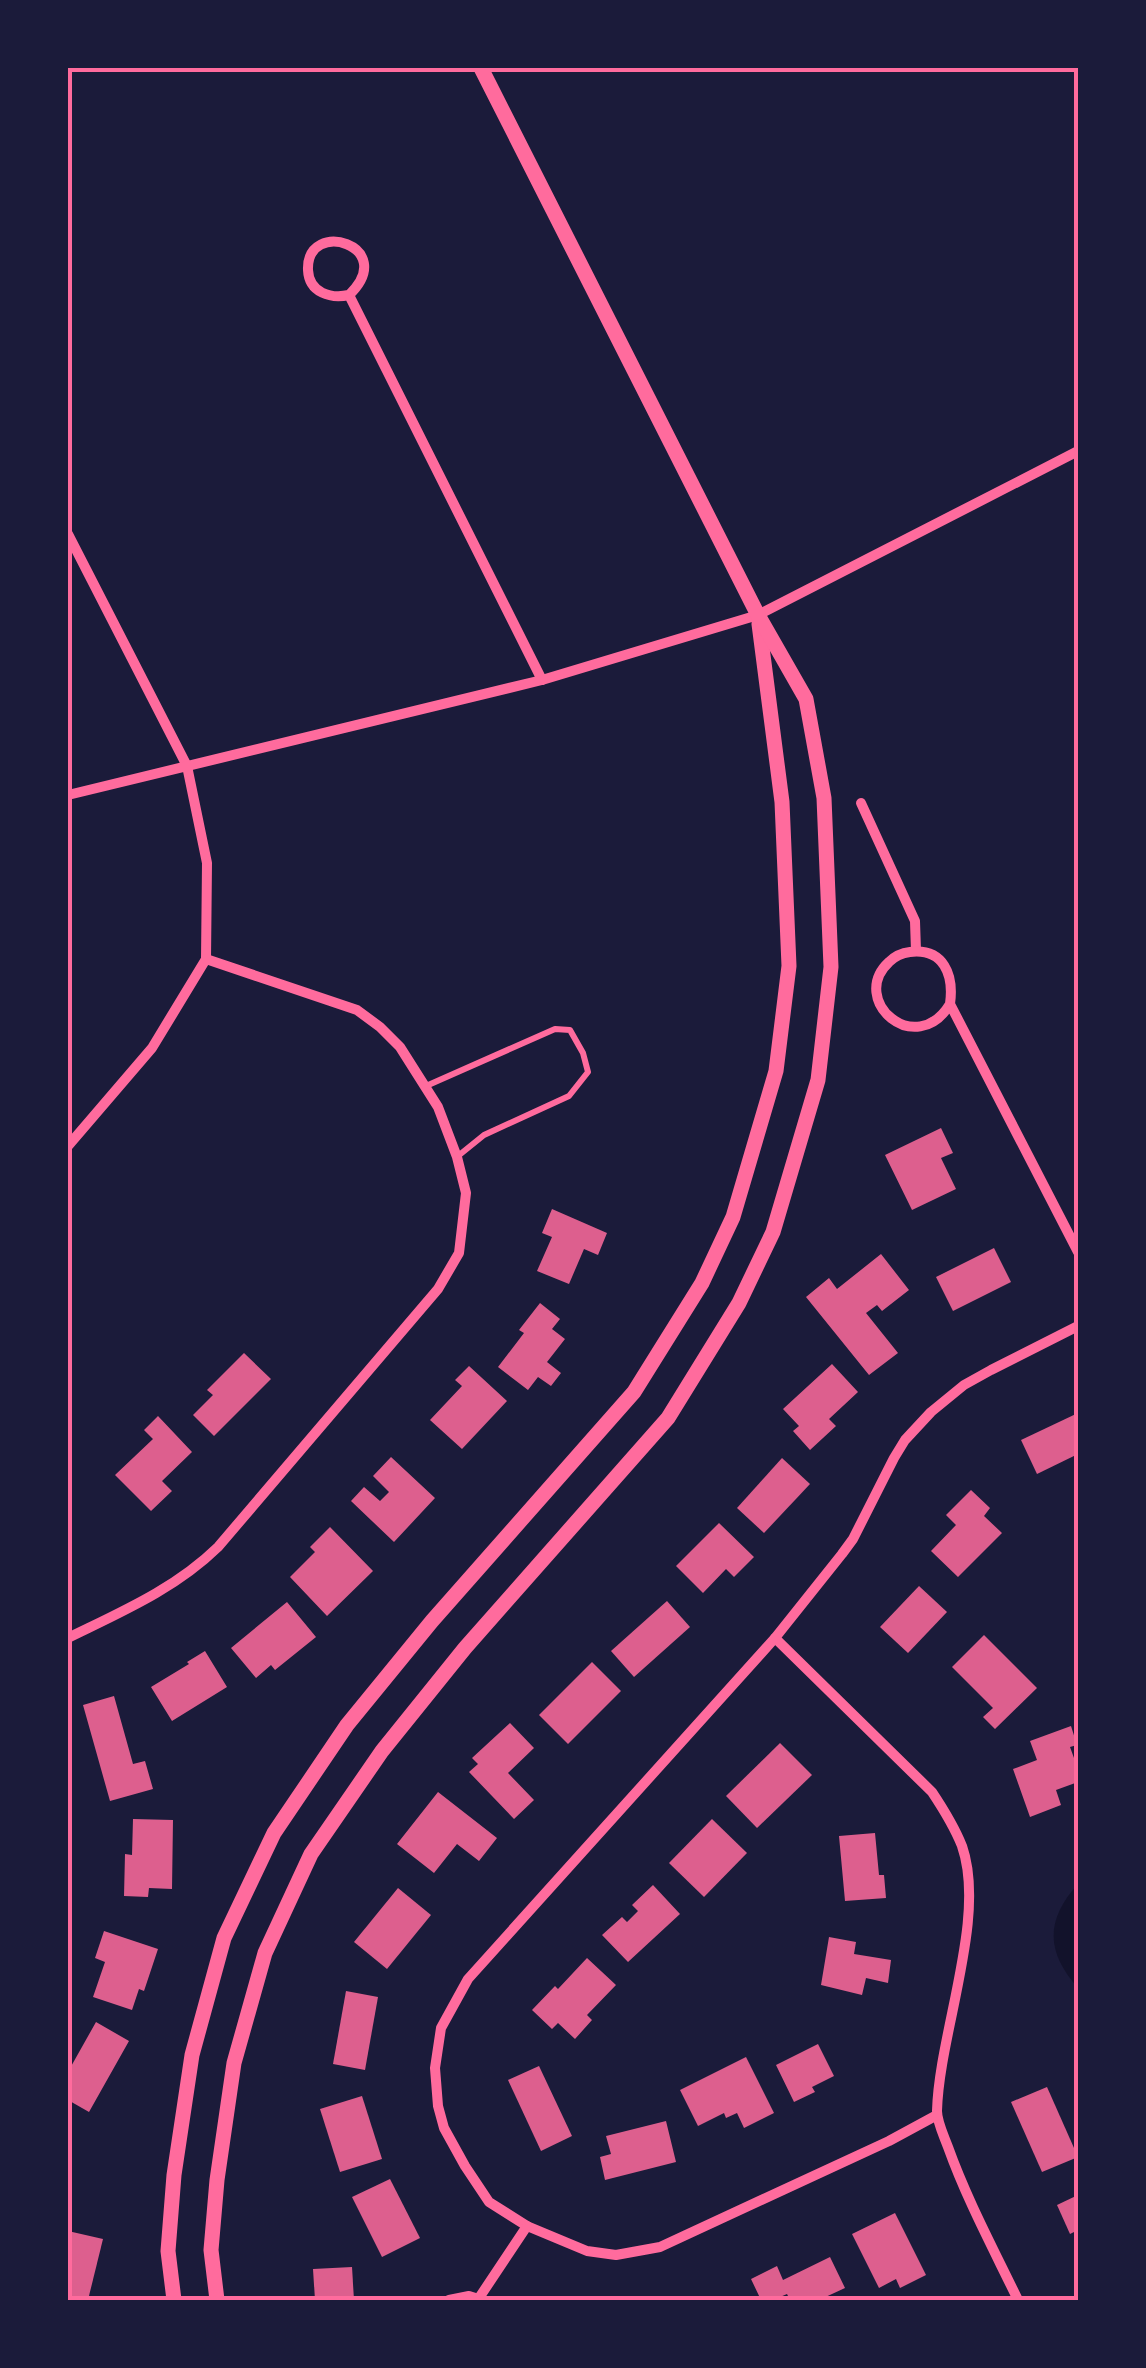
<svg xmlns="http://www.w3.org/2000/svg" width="1146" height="2368" viewBox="0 0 1146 2368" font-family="'PT Sans',sans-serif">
  <rect width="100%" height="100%" fill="#1b1b3a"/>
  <path fill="#12122b" d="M1078,1884V1988C1046,1952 1045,1920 1078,1884Z"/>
  <g fill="#dd5f8e">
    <path d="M941,1128L953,1153L941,1158L956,1189L912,1210L885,1155Z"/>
    <path d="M552,1209L607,1233L598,1255L584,1249L569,1284L537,1271L552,1237L542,1233Z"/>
    <path d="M994,1248L1011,1282L953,1311L936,1277Z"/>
    <path d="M881,1254L909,1290L882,1311L877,1305L866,1313L898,1353L869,1375L806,1297L829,1278L837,1289Z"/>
    <path d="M540,1303L560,1319L552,1329L565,1339L547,1362L561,1373L551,1386L538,1377L528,1390L498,1367L524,1333L519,1330Z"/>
    <path d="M244,1353L271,1379L214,1436L193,1415L213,1395L207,1390Z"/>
    <path d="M832,1364L858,1392L829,1419L836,1426L810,1450L793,1431L799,1426L783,1409Z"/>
    <path d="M469,1366L507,1401L462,1449L430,1420L462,1386L455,1380Z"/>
    <path d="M1078,1413V1454L1037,1474L1021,1440Z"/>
    <path d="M158,1416L192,1452L162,1481L172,1491L151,1511L115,1475L153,1439L144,1430Z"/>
    <path d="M391,1457L435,1498L394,1542L351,1501L364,1487L380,1501L389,1492L373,1476Z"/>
    <path d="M782,1458L810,1484L764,1533L737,1508Z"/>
    <path d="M971,1490L990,1508L984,1516L1002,1533L958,1577L931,1551L956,1525L946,1515Z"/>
    <path d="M719,1523L754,1557L734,1577L726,1569L703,1593L676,1566Z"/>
    <path d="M330,1527L373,1571L327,1616L290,1577L315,1552L310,1547Z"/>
    <path d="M919,1586L947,1612L908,1653L880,1627Z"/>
    <path d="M667,1601L690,1627L634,1677L611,1651Z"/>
    <path d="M287,1602L316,1637L275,1670L271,1665L256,1678L231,1648Z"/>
    <path d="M984,1635L1037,1688L995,1729L983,1717L993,1708L952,1667Z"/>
    <path d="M205,1651L227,1687L172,1721L151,1687L189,1664L187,1662Z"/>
    <path d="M592,1662L621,1691L568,1744L539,1715Z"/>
    <path d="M114,1696L133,1764L145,1761L153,1789L110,1801L83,1705Z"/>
    <path d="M510,1723L534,1748L508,1773L534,1800L514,1819L469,1772L478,1764L472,1758Z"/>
    <path d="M1071,1726L1077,1745L1070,1747L1078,1769V1782L1056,1790L1061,1805L1030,1817L1013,1769L1037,1760L1030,1741Z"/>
    <path d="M780,1743L812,1775L757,1828L726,1796Z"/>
    <path d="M438,1792L497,1838L479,1861L457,1844L434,1873L397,1844Z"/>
    <path d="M133,1819L173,1820L172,1889L149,1888L148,1897L124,1896L125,1854L132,1855Z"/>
    <path d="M712,1819L747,1853L704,1897L669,1863Z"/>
    <path d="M875,1833L879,1875H884L886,1898L845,1901L839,1836Z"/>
    <path d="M653,1885L680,1914L628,1962L602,1935L622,1917L627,1922L638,1911L632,1905Z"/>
    <path d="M398,1888L431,1915L387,1969L354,1942Z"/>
    <path d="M104,1931L158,1949L144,1991L139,1989L132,2010L93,1997L105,1962L95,1958Z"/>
    <path d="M829,1937L856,1942L854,1954L891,1960L888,1983L866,1978L862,1995L821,1985Z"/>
    <path d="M587,1958L616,1985L587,2015L592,2020L575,2039L558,2023L552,2029L532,2010L555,1986L558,1989Z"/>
    <path d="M346,1991L378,1997L365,2070L333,2064Z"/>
    <path d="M96,2022L129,2041L89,2112L68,2100V2069L69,2070Z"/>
    <path d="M818,2044L834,2076L812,2087L815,2092L794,2102L776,2065Z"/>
    <path d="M746,2057L774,2113L744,2128L737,2113L726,2118L724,2113L698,2126L680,2090Z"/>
    <path d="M539,2066L572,2136L541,2151L508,2080Z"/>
    <path d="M1047,2087L1078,2157L1042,2172L1011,2102Z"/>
    <path d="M362,2096L382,2159L340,2172L320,2109Z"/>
    <path d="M666,2121L676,2162L605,2180L600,2157L611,2154L606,2136Z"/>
    <path d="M390,2179L420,2238L382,2257L352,2197Z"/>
    <path d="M1078,2195V2230L1070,2234L1057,2205Z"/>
    <path d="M895,2213L926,2275L900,2288L896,2279L879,2288L852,2234Z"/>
    <path d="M68,2231L103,2239L88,2300H68Z"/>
    <path d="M830,2257L845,2288L819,2300H790L787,2294L773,2300H761L751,2279L777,2266L783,2280Z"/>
    <path d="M352,2267L354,2300H315L313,2269Z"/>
  </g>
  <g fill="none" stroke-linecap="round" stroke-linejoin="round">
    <path stroke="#ff6b9d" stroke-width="6" d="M426,1086L555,1029L570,1030L583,1053L588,1072L569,1096L484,1135L458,1156"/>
    <g stroke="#ff6b9d" stroke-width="10">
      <path d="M349,295C331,299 309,293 308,270C306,217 400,246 349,295L542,680"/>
      <path d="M68,534L187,766L207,863L206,959L152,1048L68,1146"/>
      <path d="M68,795L542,680L758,615L1078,451"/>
      <path d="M861,803L915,921L916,951"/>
      <path d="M950,1004C916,1060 848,1000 889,962C895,956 901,953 910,952C944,948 954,975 950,1004L1078,1252"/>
      <path d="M68,1638C121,1612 175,1589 218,1547L438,1289L459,1253L466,1193L457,1157L438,1107L400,1047L380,1027L357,1010L206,959"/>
      <path d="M775,1638L932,1792C944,1810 954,1826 962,1846C987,1918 939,2033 937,2111C937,2122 944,2136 948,2147C967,2200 994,2250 1018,2300"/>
      <path d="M937,2115L889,2141L660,2247L616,2255L587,2251L527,2226L489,2202L465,2166L444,2128L438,2106L435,2068L441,2028L468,1979L775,1638L842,1554L853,1539L894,1458L905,1440L931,1412L964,1385L991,1370L1078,1326"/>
      <path d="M479,2298L527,2226"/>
      <path d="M449,2300L469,2296L482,2300"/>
    </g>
    <g stroke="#ff6b9d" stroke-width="15">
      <path d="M174,2300L168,2251L174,2175L192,2055L224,1938L274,1833L347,1725L432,1621L634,1392L702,1283L733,1217L776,1071L789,966L782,802L759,624"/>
      <path d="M217,2300L211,2250L217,2180L234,2063L265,1953L311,1854L382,1751L465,1648L668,1418L739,1303L773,1232L818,1080L831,967L824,798L806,699L758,615L481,68"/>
    </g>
  </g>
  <rect width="1146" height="2368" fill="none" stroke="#1b1b3a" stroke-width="140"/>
  <rect x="70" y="70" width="1006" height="2228" fill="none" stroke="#ff6b9d" stroke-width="4"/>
</svg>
